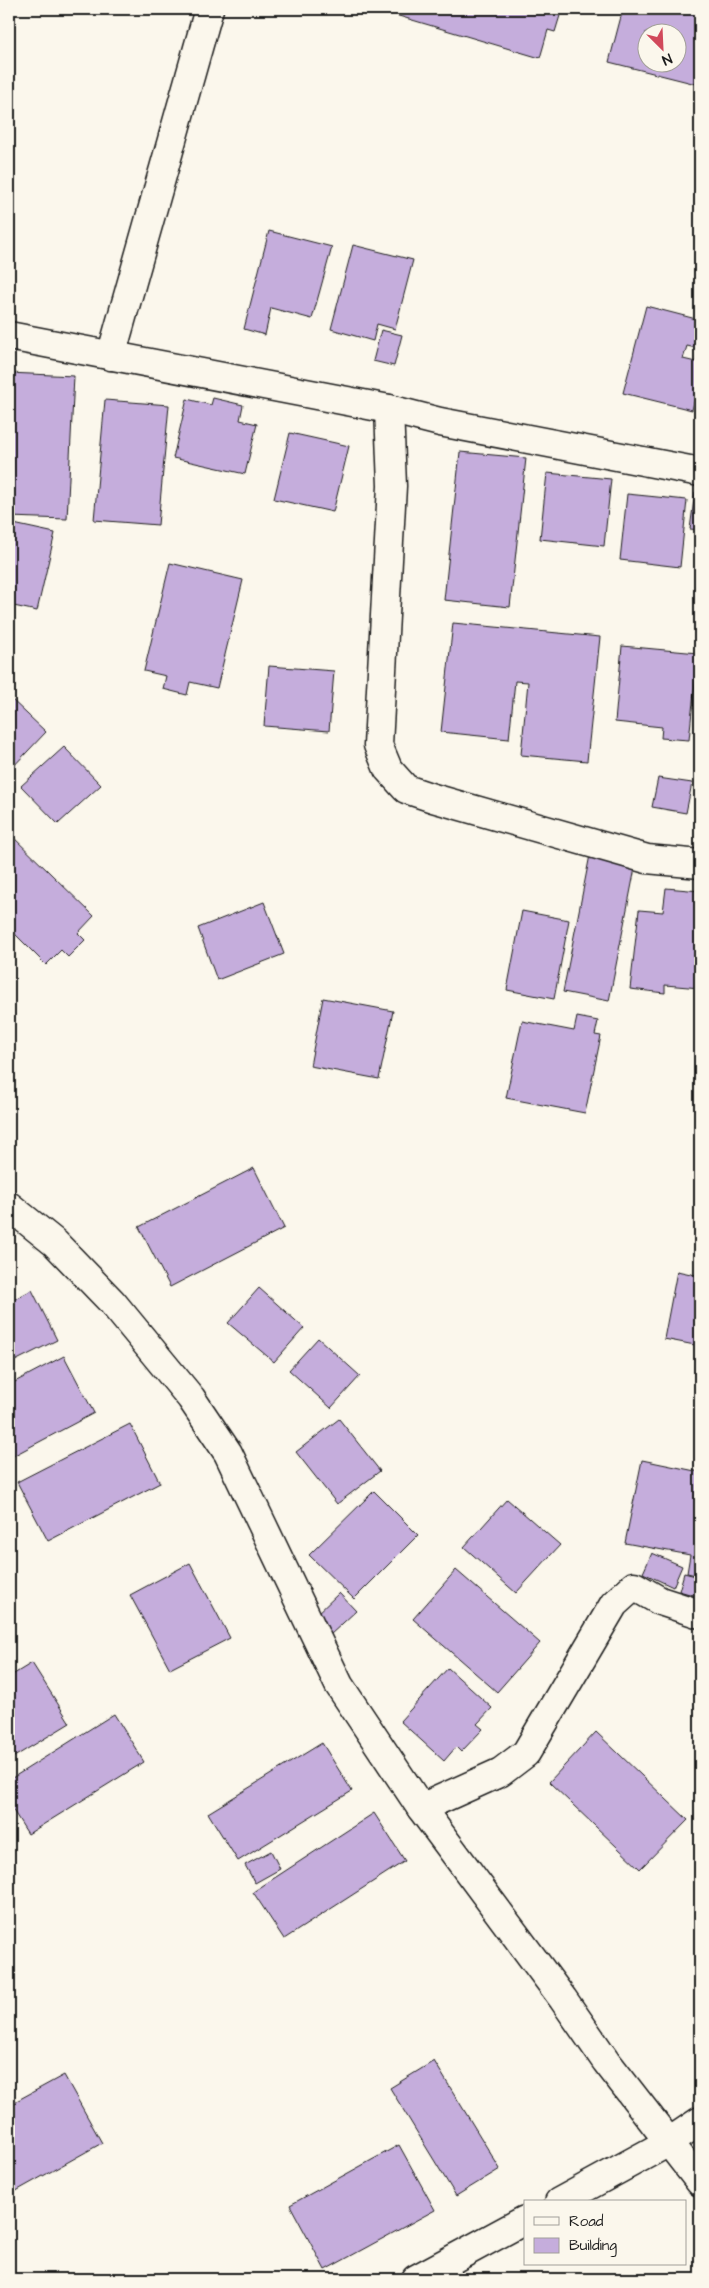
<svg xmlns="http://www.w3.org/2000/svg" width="709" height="2288" viewBox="0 0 709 2288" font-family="'Architects Daughter',sans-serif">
  <rect width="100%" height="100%" fill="#fbf7ec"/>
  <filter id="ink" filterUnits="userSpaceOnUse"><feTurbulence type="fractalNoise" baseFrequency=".02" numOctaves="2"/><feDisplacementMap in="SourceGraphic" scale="10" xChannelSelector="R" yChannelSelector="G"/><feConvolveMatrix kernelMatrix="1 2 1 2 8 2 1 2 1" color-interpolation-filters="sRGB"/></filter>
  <g filter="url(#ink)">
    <g fill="#c5addc" stroke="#1c1c1c" fill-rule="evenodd">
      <path d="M394,9H562L555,32L548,30L540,58L392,14Z"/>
      <path d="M623,9H700V85L609,62ZM646,32H676V62H646Z"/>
      <path d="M269,231L332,247L312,319L271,308L265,335L244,329Z"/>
      <path d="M353,245L413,260L395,329L377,324L373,341L331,329Z"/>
      <path d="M646,306L700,320V349L687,346L683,359L700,363V378L692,410L623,393Z"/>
      <path d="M381,330L402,335L394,366L373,361Z"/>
      <path d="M9,373L74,376L67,519L9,517Z"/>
      <path d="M213,398L243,405L240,420L257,424L245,474L173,458L187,399L211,405Z"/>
      <path d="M105,400L169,405L158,525L94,520Z"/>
      <path d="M290,433L349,446L333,512L274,499Z"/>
      <path d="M460,452L526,458L510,607L444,600Z"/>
      <path d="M547,473L611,479L604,546L540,539Z"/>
      <path d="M695,492L700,493V530L690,529Z"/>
      <path d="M627,494L687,500L680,567L620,560Z"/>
      <path d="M9,523L55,533L37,611L9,605Z"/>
      <path d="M170,563L243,580L217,688L190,682L187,695L163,689L166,676L144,671Z"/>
      <path d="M453,623L600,637L587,761L521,755L528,682L515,681L509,739L441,732Z"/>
      <path d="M622,646L698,653L689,740L661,738L662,727L615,722Z"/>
      <path d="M269,666L334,671L329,731L264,726Z"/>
      <path d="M9,697L46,732L9,771Z"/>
      <path d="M64,747L101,785L58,824L21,786Z"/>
      <path d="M658,778L692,783L686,813L652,807Z"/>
      <path d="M9,833L94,916L78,933L85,940L68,957L61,950L46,965L9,928Z"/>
      <path d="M590,855L636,863L609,1001L563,992Z"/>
      <path d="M666,888L700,891V988L665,985V993L630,989L639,910L663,912Z"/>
      <path d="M264,902L284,954L217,980L198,928Z"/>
      <path d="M522,911L569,920L554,999L507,990Z"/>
      <path d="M323,998L393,1011L379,1079L310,1066Z"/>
      <path d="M577,1017L598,1021L595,1035L601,1036L585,1113L506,1098L522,1021L574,1031Z"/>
      <path d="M254,1168L284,1228L170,1287L139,1227Z"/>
      <path d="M677,1271L700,1276V1346L664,1339Z"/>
      <path d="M259,1288L304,1328L274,1362L228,1323Z"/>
      <path d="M32,1290L57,1340L9,1364V1302Z"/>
      <path d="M318,1338L360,1376L331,1408L289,1370Z"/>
      <path d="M64,1356L94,1413L9,1458V1385Z"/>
      <path d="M339,1419L380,1471L337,1504L296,1452Z"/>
      <path d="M130,1424L160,1483L48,1541L17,1482Z"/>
      <path d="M642,1460L700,1472V1576L687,1573L690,1555L625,1543Z"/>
      <path d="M374,1491L418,1535L354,1599L309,1555Z"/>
      <path d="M507,1499L560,1545L516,1593L464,1547Z"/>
      <path d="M652,1553L682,1566L673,1587L643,1573Z"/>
      <path d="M190,1563L230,1638L170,1669L130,1595Z"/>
      <path d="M456,1570L540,1643L497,1692L413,1619Z"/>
      <path d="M684,1573L700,1577V1597L679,1591Z"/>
      <path d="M339,1593L356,1611L330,1635L314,1617Z"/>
      <path d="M32,1663L70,1723L9,1760V1677Z"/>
      <path d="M448,1668L492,1708L477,1724L483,1729L461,1752L456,1747L444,1761L400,1721Z"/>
      <path d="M114,1714L144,1762L28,1834L9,1804V1780Z"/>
      <path d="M596,1732L688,1820L640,1869L549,1782Z"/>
      <path d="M322,1743L352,1791L238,1861L208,1813Z"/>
      <path d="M374,1813L405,1861L284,1939L253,1892Z"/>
      <path d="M271,1851L280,1869L255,1883L245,1865Z"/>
      <path d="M434,2061L500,2169L456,2196L390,2088Z"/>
      <path d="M64,2075L102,2143L9,2195V2105Z"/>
      <path d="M399,2145L435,2210L325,2270L290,2205Z"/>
    </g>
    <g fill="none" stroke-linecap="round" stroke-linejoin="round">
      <defs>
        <g id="minor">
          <path d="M9,336L389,409L440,422L700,472"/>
          <path d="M111,356L209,9"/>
          <path d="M389,409L392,486L378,745L388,769L406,789L433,798L647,859L700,864"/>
          <path d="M9,1206L55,1243L112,1302L191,1398L228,1453L339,1685L421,1808L563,1999L606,2061L700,2182"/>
          <path d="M421,1808L501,1772L526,1753L614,1604L634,1586L660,1601L700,1614"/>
          <path d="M559,2202L669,2142L700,2121"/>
          <path d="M416,2279L525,2220"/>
        </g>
      </defs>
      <use href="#minor" stroke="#1c1c1c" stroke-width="31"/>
      <use href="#minor" stroke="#fbf7ec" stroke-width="28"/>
    </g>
  </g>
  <rect width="709" height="2288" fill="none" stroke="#fbf7ec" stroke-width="30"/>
  <rect x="15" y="15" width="679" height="2258" fill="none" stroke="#1c1c1c" stroke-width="2" filter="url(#ink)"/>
  <rect x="524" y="2200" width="162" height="65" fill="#fbf7ec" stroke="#a29f99"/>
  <rect x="534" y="2217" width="25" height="8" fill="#fbf7ec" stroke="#a29f99"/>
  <text x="569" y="2226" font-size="15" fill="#1c1c1c">Road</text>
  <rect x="534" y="2238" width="25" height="15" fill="#c5addc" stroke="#a29f99"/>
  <text x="569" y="2250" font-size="15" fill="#1c1c1c">Building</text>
  <g transform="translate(662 48) rotate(156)"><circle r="24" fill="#fbf7ec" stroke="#a29f99"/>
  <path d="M0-4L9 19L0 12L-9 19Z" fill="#d1495b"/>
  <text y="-8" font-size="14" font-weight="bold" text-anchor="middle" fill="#1c1c1c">N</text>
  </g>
</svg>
